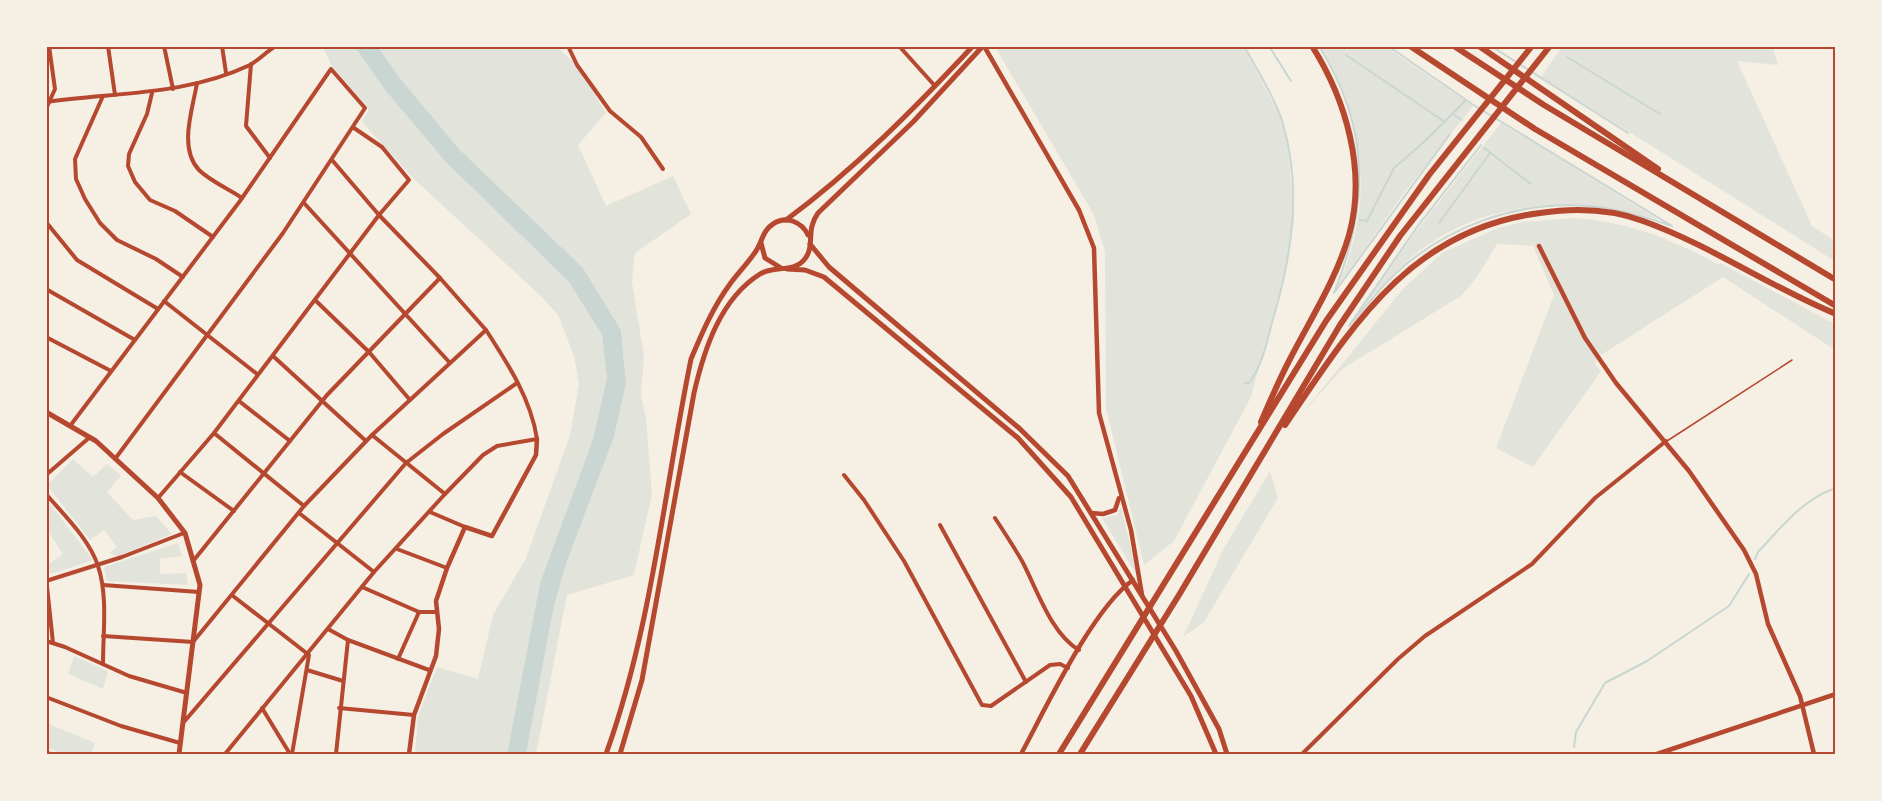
<svg xmlns="http://www.w3.org/2000/svg" width="1882" height="801" viewBox="0 0 1882 801" font-family="'Work Sans',sans-serif">
  <rect width="100%" height="100%" fill="#f6efe4"/>
  <g fill="#e2e4dc">
    <path d="M998,46L1247,47L1246,51L1283,122L1287,138L1294,219L1285,271L1251,397L1174,541L1144,565L1106,408L1105,252L1094,215L997,50Z"/>
    <path d="M323,47H355L385,90L445,161L569,282L602,335L607,378L593,439L540,583L507,754H415L418,716L437,667L478,679L493,615L526,558L570,435L579,384L574,356L558,315L542,297L414,179L362,122L369,109L332,66Z"/>
    <path d="M378,47H557L577,65L606,113L578,145L606,206L673,176L691,214L635,253L632,282L644,356L641,395L646,418L652,494L634,575L567,595L536,754H526L554,606L567,561L614,437L626,383L621,330L583,268L459,149L399,77Z"/>
    <path d="M1321,47H1386L1473,106L1403,194L1338,286C1373,207 1368,121 1321,47Z"/>
    <path d="M1562,47H1773L1778,65L1737,61L1812,226L1835,241V261L1541,77Z"/>
    <path d="M1501,123L1659,220C1579,195 1487,198 1418,252C1398,268 1380,287 1363,307L1413,235Z"/>
    <path d="M1576,218C1631,223 1670,238 1719,265L1720,263L1835,324V350L1723,277L1601,355L1594,363L1601,371L1533,467L1496,448L1554,295L1533,246L1497,244L1477,277L1461,296L1342,369L1300,416L1403,289L1442,253L1498,228L1522,222Z"/>
    <path d="M73,459L93,477L107,464L121,476L107,492L133,520L156,516L172,534L118,556L109,553L117,547L104,530L90,540L47,485Z"/>
    <path d="M1270,471L1278,498L1204,622L1183,637L1224,548Z"/>
    <path d="M47,500L93,560L51,574L47,565L63,554L49,533L47,535Z"/>
    <path d="M1121,507L1138,577L1102,518L1117,515Z"/>
    <path d="M178,543L182,556L160,559V574L186,573L188,585L107,581L104,567Z"/>
    <path d="M74,656L108,671L103,689L68,674Z"/>
    <path d="M49,724L95,743L91,754H65L47,748Z"/>
  </g>
  <path fill="#c9d6d2" d="M355,47H378L399,77L459,149L583,268L621,330L626,383L614,437L567,561L554,606L526,754H507L540,583L593,439L607,378L602,335L569,282L445,161L385,90Z"/>
  <g fill="none" stroke-linecap="round" stroke-linejoin="round">
    <g stroke="#c9d6d2" stroke-width="2">
      <path d="M1244,46C1255,66 1278,103 1283,124C1302,190 1292,255 1273,319C1267,340 1263,365 1249,383H1244"/>
      <path d="M1269,46L1291,81"/>
      <path d="M1319,46C1371,128 1369,206 1334,293L1450,134"/>
      <path d="M1388,46L1472,104L1672,226C1645,217 1617,208 1588,206C1518,200 1445,227 1395,274C1378,290 1364,309 1349,326L1417,227L1481,145"/>
      <path d="M1491,46L1628,133"/>
      <path d="M1346,55L1445,122"/>
      <path d="M1567,57L1660,114"/>
      <path d="M1454,115L1462,120"/>
      <path d="M1484,148L1531,184"/>
      <path d="M1360,220L1367,221L1394,168L1424,142L1465,101"/>
      <path d="M1439,223L1490,153"/>
      <path d="M1755,559L1758,552C1781,528 1802,499 1836,488"/>
      <path d="M1574,747L1576,732L1605,683L1647,661L1729,606L1749,574"/>
    </g>
    <path stroke="#b5482f" stroke-width="1.5" d="M1667,441L1792,360"/>
    <g stroke="#b5482f" stroke-width="4">
      <path d="M108,46L115,95"/>
      <path d="M164,46L173,89"/>
      <path d="M222,46L226,73"/>
      <path d="M568,46L577,65L610,111L641,137L663,169"/>
      <path d="M899,46L935,86"/>
      <path d="M251,64L246,126L270,158"/>
      <path d="M197,83C193,108 178,148 199,170C210,181 229,189 242,198"/>
      <path d="M152,93L147,114L129,154L128,166L135,182L150,200L175,211L213,237"/>
      <path d="M103,96L75,159L76,179L85,199L100,223L117,240L156,259L183,277"/>
      <path d="M46,102C116,92 184,96 250,65C259,60 267,51 276,46"/>
      <path d="M46,109L55,89L49,46"/>
      <path d="M332,160L379,215L440,278"/>
      <path d="M304,203L450,363"/>
      <path d="M46,222L77,260L158,309"/>
      <path d="M46,289L135,340"/>
      <path d="M315,300L369,352L410,400"/>
      <path d="M164,301L257,374"/>
      <path d="M486,330C508,364 531,399 537,439L497,446L483,455L445,494L372,435Z"/>
      <path d="M46,337L111,371"/>
      <path d="M273,356L366,441"/>
      <path d="M239,401L290,441"/>
      <path d="M70,426L240,201L331,69L365,108L283,233L115,459"/>
      <path d="M214,433L304,506"/>
      <path d="M180,472L234,511"/>
      <path d="M46,475L90,437"/>
      <path d="M844,475L864,500L904,561L982,705L991,706L1050,665L1060,664L1068,668"/>
      <path d="M46,494C64,515 90,540 98,566C108,596 103,632 103,664"/>
      <path d="M158,498L214,433L379,215L409,180L382,147L354,128"/>
      <path d="M430,512L465,527"/>
      <path d="M299,513L374,572"/>
      <path d="M995,518C1004,532 1014,547 1022,561C1037,589 1051,634 1079,650"/>
      <path d="M940,525L1026,682"/>
      <path d="M397,549L447,568"/>
      <path d="M194,560L327,395L440,278L486,330"/>
      <path d="M46,577L53,643"/>
      <path d="M46,581L122,557L184,533"/>
      <path d="M103,585L199,592"/>
      <path d="M362,587L419,612H437"/>
      <path d="M233,596L309,655L292,754"/>
      <path d="M328,629L348,640L429,670"/>
      <path d="M103,636L193,642L304,506L372,435"/>
      <path d="M46,641L65,647L129,676L187,693"/>
      <path d="M398,659L419,612"/>
      <path d="M307,670L343,681"/>
      <path d="M46,697L121,726L180,743"/>
      <path d="M262,708L290,754"/>
      <path d="M339,708L414,715"/>
      <path d="M183,723L406,463L443,434L517,383"/>
      <path d="M46,753L51,754"/>
      <path d="M225,754L374,572L445,494"/>
      <path d="M336,754L348,640"/>
      <path d="M1302,754L1398,659L1425,636L1532,564L1595,498L1666,441"/>
    </g>
    <g stroke="#b5482f" stroke-width="4.5">
      <path d="M984,46L1079,210L1094,248L1099,413L1131,530L1142,595"/>
      <path d="M1539,246L1585,338L1616,383L1689,471L1744,550L1756,574L1768,624L1800,696L1814,754"/>
      <path d="M1091,513L1103,514L1115,510L1119,498"/>
      <path d="M409,754L414,715L436,656L439,629L436,601L447,568L465,527L492,536L536,455L537,439"/>
      <path d="M1021,754C1046,708 1092,609 1133,580"/>
      <path d="M1657,754L1836,694"/>
    </g>
    <g stroke="#b5482f" stroke-width="5">
      <path d="M810,244L829,267L1019,428L1068,476L1176,651L1219,729L1227,754"/>
      <path d="M787,269L805,270L824,277L1018,438L1071,497L1191,696L1216,754"/>
      <path d="M46,412L96,441L158,498L185,533L200,585L179,754"/>
    </g>
    <g stroke="#b5482f" stroke-width="5">
      <path d="M786,220C855,169 915,108 973,46"/>
      <path d="M761,243L765,258L781,268"/>
      <path d="M606,754C652,627 664,491 691,359C702,333 713,307 730,284C738,273 748,263 756,251C762,242 763,230 773,224C786,215 802,222 808,235"/>
      <path d="M620,754L642,680L694,393C704,350 720,299 760,274C774,265 793,273 804,260C816,246 805,231 818,213L913,122L983,46"/>
    </g>
    <g stroke="#b5482f" stroke-width="6">
      <path d="M1410,46L1535,129L1836,306"/>
      <path d="M1454,46L1544,105L1836,280"/>
      <path d="M1479,46L1658,169"/>
      <path d="M1261,422C1270,401 1279,380 1290,359C1311,318 1336,280 1349,235C1367,171 1346,100 1312,46"/>
      <path d="M1285,425C1352,326 1411,229 1540,213C1574,208 1611,209 1643,221C1710,245 1770,287 1836,314"/>
      <path d="M1059,754L1326,321L1429,175L1532,46"/>
      <path d="M1080,754L1179,595L1340,325L1400,236L1550,46"/>
    </g>
  </g>
  <rect width="1882" height="801" fill="none" stroke="#f6efe4" stroke-width="96"/>
  <rect x="48" y="48" width="1786" height="705" fill="none" stroke="#b5482f" stroke-width="2"/>
</svg>
